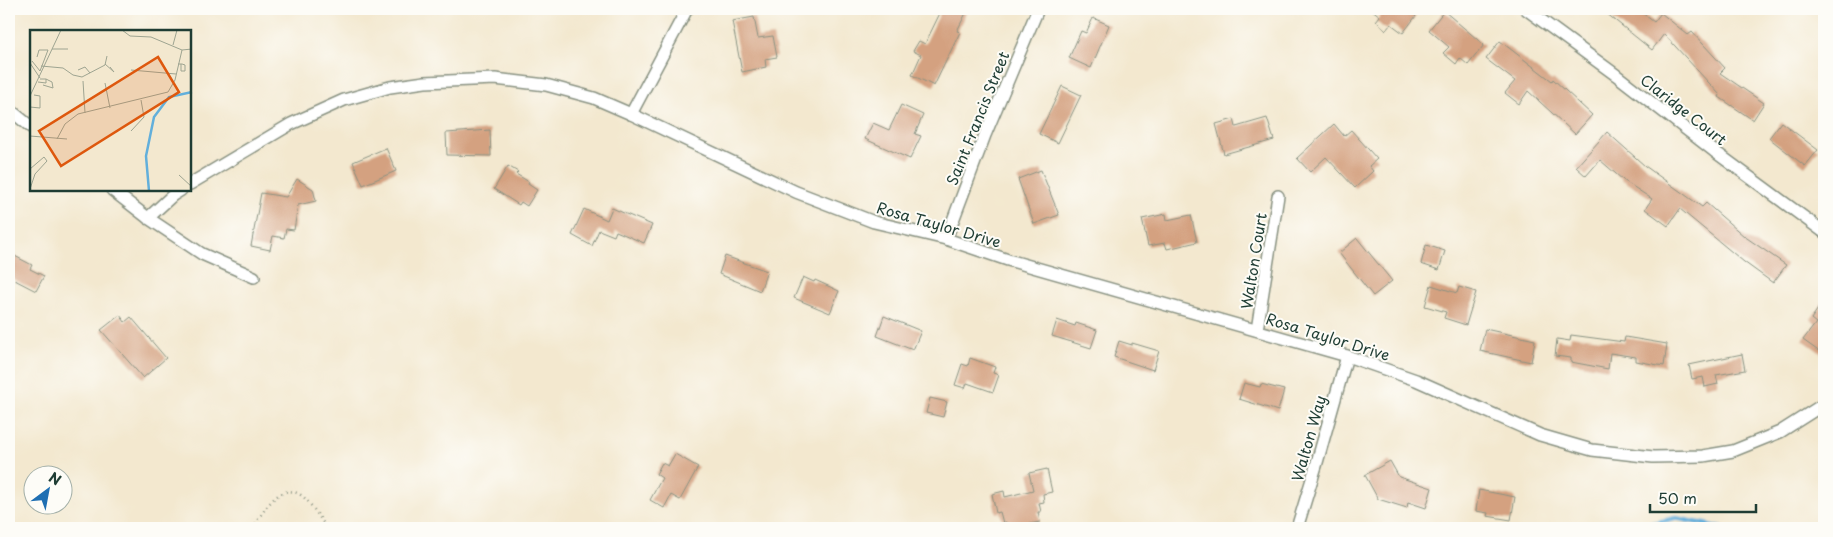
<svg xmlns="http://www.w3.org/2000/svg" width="1833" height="537" viewBox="0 0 1833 537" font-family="'Playpen Sans',sans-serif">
  <rect width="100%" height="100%" fill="#fdfcf7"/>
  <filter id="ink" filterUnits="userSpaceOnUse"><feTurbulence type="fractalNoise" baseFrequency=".02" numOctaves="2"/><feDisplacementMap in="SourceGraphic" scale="10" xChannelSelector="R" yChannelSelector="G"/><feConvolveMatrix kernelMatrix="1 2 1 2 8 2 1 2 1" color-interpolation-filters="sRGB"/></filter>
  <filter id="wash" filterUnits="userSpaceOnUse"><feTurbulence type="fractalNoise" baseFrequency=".0096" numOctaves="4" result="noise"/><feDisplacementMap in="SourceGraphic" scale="20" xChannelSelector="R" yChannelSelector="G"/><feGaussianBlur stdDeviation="1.12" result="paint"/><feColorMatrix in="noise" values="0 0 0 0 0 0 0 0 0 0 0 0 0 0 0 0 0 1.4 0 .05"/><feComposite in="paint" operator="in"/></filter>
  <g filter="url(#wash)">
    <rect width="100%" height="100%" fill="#f3e8cf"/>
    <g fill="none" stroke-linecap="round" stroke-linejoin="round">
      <path stroke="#62afdb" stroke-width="4.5" d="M1631,528L1676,518L1722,528"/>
    </g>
    <g id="blocks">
      <g fill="#d4a180">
        <path d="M942,9H968L957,31L960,32L934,86L912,75L921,55L913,51L919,41L925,44Z"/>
        <path d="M1371,9H1407L1416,16L1403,33L1391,24L1386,30L1376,21L1380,16Z"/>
        <path d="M1601,9H1637L1654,22L1661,13L1688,35L1692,32L1725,68L1720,73L1764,103L1753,120L1719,97L1720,95L1664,34L1652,50Z"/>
        <path d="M1444,11L1484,45L1468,65L1460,58L1456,64L1443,53L1449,47L1429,30Z"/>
        <path d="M754,17L758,38L773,36L777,57L765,59L766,67L742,72L732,21Z"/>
        <path d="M1093,18L1109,25L1091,68L1069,58L1081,31L1086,33Z"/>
        <path d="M1500,41L1552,81L1553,79L1592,115L1575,134L1528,91L1519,104L1505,93L1515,81L1486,59Z"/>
        <path d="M1062,86L1081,95L1058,143L1039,134Z"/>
        <path d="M901,105L923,115L915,134L921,136L910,159L865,139L873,123L889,130Z"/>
        <path d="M1267,118L1274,140L1224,154L1216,124L1234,119L1236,127Z"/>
        <path d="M1781,122L1818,150L1805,166L1769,138Z"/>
        <path d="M1334,124L1344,136L1351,130L1377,159L1369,166L1373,171L1355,188L1326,157L1310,172L1297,158Z"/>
        <path d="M490,130L491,156L447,155L446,133Z"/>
        <path d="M1607,132L1645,166L1702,207L1706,203L1744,236L1786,265L1773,283L1744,262L1680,209L1668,226L1645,209L1652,199L1623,180L1600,160L1586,176L1576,167Z"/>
        <path d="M386,148L396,171L363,185L353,162Z"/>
        <path d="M508,166L518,172L516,174L529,182L528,184L537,190L527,206L521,202L519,205L494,189Z"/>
        <path d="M1041,170L1059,215L1034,224L1018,179Z"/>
        <path d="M297,179L313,189L316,201L298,205L294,230L286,229L284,238L273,236L270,250L251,246L261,193L286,197Z"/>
        <path d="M612,208L652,225L644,243L616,231L614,236L599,230L592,246L572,235L584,209L607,220Z"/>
        <path d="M1166,214L1167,220L1191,215L1197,242L1167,249L1165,243L1148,246L1142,219Z"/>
        <path d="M1357,238L1392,281L1373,296L1339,253Z"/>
        <path d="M1426,245L1445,251L1439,270L1421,264Z"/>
        <path d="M9,253L32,265L30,269L44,276L36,291L9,277Z"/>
        <path d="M725,256L767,271L760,291L719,274Z"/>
        <path d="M803,277L814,282L815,280L839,291L830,313L794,298Z"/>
        <path d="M1431,285L1457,293L1459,287L1476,292L1466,325L1444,318L1446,312L1425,306Z"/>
        <path d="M1824,300V355L1803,340L1816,323L1811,319Z"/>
        <path d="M120,315L125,322L131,317L166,358L143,378L101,330Z"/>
        <path d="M884,316L921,331L913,350L877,336Z"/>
        <path d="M1057,320L1075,326L1076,323L1097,330L1091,348L1052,336Z"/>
        <path d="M1485,329L1535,340L1531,362L1480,351Z"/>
        <path d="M1571,335L1624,342L1625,337L1667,344L1664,366L1636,361V357L1610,353L1608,369L1571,362V358L1555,356L1557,339L1570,341Z"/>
        <path d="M1119,341L1132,345V343L1159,351L1153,370L1114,357Z"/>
        <path d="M1742,354L1745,370L1716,375L1718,384L1705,387L1703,377L1692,379L1689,365Z"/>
        <path d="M970,358L995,367L993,373L999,375L993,392L967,383L965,388L955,385L962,364L968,366Z"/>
        <path d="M1244,383L1260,387L1261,384L1284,390L1278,411L1239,399Z"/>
        <path d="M930,398L947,402L943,417L926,413Z"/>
        <path d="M675,454L698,467L680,500L671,495L664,508L650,500L662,478L656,474L662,463L668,466Z"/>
        <path d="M1390,461L1399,477L1432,488L1426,508L1408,502L1407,508L1378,499L1365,475Z"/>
        <path d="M1047,469L1052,492L1043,494L1044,502L1039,503L1041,512H1038L1040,522L1008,528L1006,522L1003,523L1000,512L996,513L992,494L1004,491L1005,497L1033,490L1029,473Z"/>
        <path d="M1479,490L1515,497L1511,520L1487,516L1488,513L1476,511Z"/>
      </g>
    </g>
  </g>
  <g filter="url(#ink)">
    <use href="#blocks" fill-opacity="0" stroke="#899282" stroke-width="1"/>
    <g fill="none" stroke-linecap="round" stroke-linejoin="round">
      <defs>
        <g id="street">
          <path d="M1526,9L1616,75L1714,151L1824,232"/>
          <path d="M9,109L31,127"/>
          <path d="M631,114L687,9"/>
          <path d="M190,184L291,124L344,100L390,87L425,82L495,79L546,85L594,98L631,114L796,192L874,222L946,239L1008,260L1347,356L1416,380L1540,435L1592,450L1653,457L1703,456L1733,451L1780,432L1824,404"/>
          <path d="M112,190L148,218L202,254L254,277"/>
          <path d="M148,218L173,195L181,190"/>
          <path d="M946,239L985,135L1038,9"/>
          <path d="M1257,330L1278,196"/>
          <path d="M1297,528L1316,466L1347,356"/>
        </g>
      </defs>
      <use href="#street" stroke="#899282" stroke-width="14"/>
      <path stroke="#899282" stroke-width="2.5" stroke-dasharray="1 4" stroke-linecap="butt" d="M253,528C262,514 278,482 299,494C309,499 320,519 327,528"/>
      <use href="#street" stroke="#fff" stroke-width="11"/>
    </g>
  </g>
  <g text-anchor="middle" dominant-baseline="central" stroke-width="4" stroke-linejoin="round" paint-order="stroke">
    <g font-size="15" fill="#1f3d34" stroke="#fdfcf7">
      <text transform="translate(1684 109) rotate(38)">Claridge Court</text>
      <text transform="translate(977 118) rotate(-68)">Saint Francis Street</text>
      <text transform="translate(939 224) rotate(16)">Rosa Taylor Drive</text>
      <text transform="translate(1253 261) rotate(-81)">Walton Court</text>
      <text transform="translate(1328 336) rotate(17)">Rosa Taylor Drive</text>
      <text transform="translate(1308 438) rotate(-74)">Walton Way</text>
    </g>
  </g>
  <g transform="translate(30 30)">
    <rect width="161" height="161" fill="#f3e8cf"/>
    <path fill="none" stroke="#62afdb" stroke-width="2.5" d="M119,161L116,126L124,87L139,67L162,62"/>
    <path fill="none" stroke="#9ea491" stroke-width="1" d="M92,0L100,6L121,7L152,20L162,19M143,15L147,0M22,19H38M7,27L9,20H18M2,31L10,41L18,20M0,33L10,48M75,34L84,42L80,37M148,34H152L155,35V41H151V34M11,36L33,38L43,45L52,47L75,35L77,26M48,40L55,37L60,43M101,40L146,44M53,51L55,83M8,52L16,53V49H10M75,53L80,78M13,55L23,58L22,52L16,49M0,66L31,0M0,77L10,78V66L4,65M101,101L114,87L111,70M0,106L37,109M27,109L35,94L48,84L138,62L145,50L152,20M149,145L162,157M0,159L5,144L17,131L14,127L0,139"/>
    <path fill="#de580e" fill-opacity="0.15" stroke="#de580e" stroke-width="2.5" d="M128,27L149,62L31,136L9,101Z"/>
    <rect width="161" height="161" fill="none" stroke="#1f3d34" stroke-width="2.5"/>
  </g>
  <rect width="1833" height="537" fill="none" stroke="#fdfcf7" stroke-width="30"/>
  <g transform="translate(48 490) rotate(32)"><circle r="24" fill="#fdfcf7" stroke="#a4b0a9"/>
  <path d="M0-4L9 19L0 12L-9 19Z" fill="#1f6fb2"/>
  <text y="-8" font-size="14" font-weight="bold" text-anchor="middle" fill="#1f3d34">N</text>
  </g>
  <path d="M1650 504v8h106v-8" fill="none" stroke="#1f3d34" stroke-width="2.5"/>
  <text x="1658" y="504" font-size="15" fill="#1f3d34" stroke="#fdfcf7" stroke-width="4" paint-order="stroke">50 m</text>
</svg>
